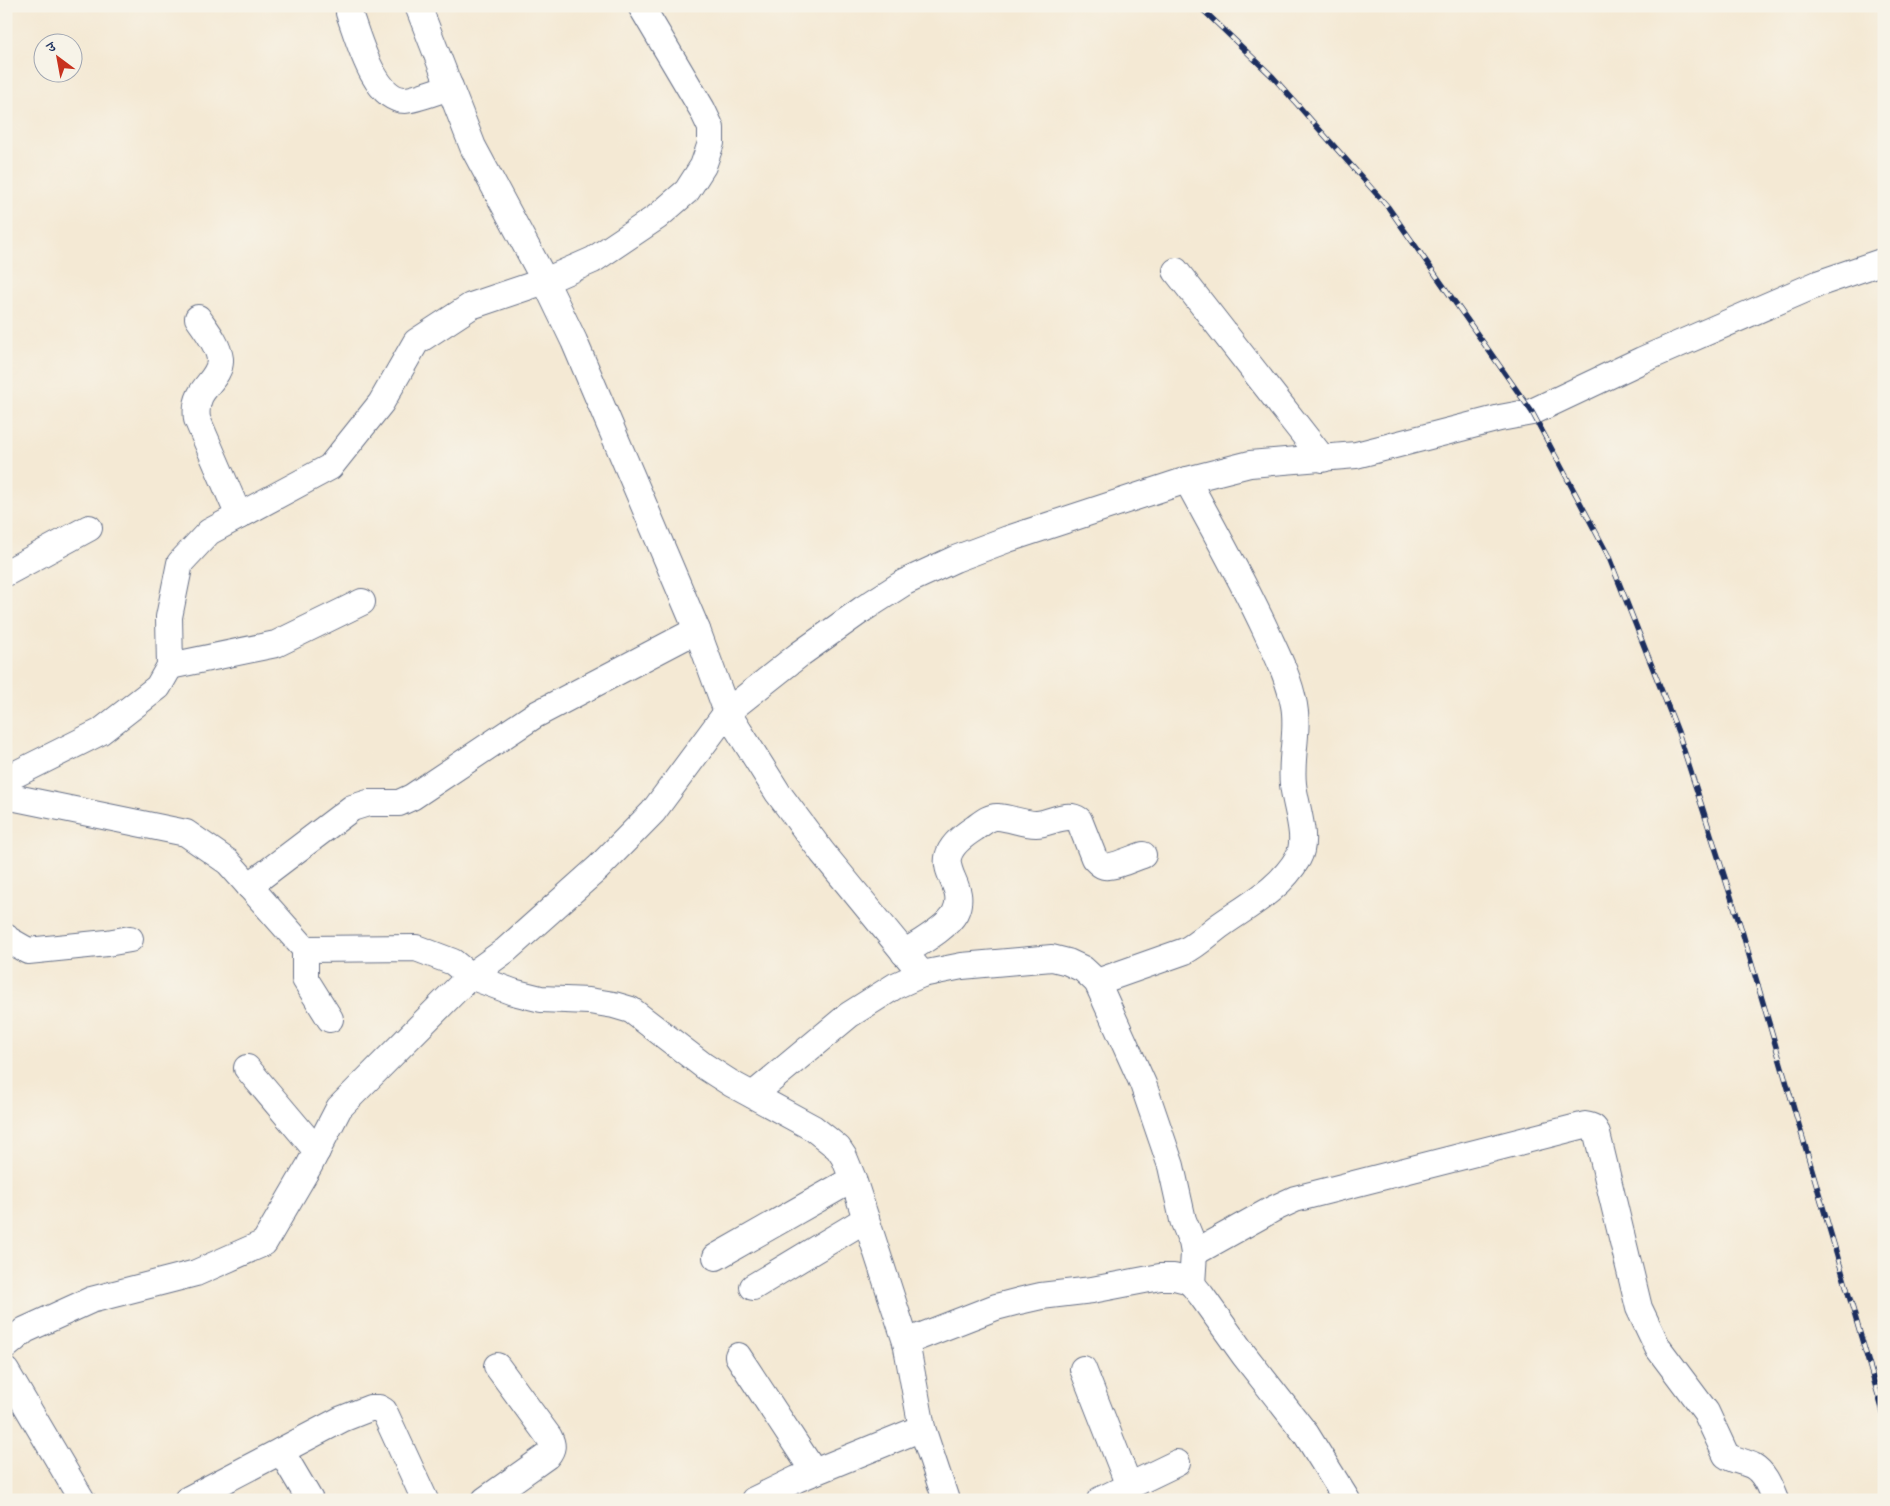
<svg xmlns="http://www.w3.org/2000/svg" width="1890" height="1506" viewBox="0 0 1890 1506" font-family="'IM FELL French Canon','Noto Serif Devanagari',serif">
  <rect width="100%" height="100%" fill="#f7f3e8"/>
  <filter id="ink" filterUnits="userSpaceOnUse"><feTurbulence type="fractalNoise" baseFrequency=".02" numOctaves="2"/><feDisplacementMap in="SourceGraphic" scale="10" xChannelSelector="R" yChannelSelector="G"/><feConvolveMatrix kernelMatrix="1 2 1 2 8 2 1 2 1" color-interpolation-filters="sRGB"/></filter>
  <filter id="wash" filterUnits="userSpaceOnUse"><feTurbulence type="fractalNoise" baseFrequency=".0096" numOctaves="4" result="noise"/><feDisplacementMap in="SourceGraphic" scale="20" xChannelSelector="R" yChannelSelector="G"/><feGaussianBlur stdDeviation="1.12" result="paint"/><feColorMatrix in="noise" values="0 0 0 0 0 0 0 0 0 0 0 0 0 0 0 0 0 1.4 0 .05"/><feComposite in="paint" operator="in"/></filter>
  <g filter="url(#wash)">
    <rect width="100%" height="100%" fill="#f4e9d4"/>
  </g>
  <g filter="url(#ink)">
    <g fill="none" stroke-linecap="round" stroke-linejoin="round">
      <defs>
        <g id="minor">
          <path d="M418,6L473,147L545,281L574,341L697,630L727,712L778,793L822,852L922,974"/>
          <path d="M349,13C358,37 374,100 405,100C415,100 439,90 450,87"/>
          <path d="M1176,271L1323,459"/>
          <path d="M198,318C206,330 218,344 220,359C221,374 206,384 200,396C196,404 196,411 197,419L239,516"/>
          <path d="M6,573L89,528"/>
          <path d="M170,666L276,644L362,602"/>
          <path d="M6,779L100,732L158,687L170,666L169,617L180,563L209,532L330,467L381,403L416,342L471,306L545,281L593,260L657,217L687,191L703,166L711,143V128L702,109L641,6"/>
          <path d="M6,796L186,833L228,862L305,949L416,948L453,962L470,976L513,992L541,999L589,1001L614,1005L631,1010L704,1066L732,1084L813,1128L827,1139L838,1148L844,1157L853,1179L906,1342L922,1428L946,1500"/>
          <path d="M249,886L352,808L368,803H399L412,797L535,715L697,630"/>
          <path d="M6,937L7,939L28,951L107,943L130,939"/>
          <path d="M305,949V979L330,1019"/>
          <path d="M904,953C919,943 947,928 955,913C972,879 917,865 975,828C982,823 990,816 998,817C1011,818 1023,824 1036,824C1050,824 1066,811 1079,820L1094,858C1097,861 1100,865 1104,866C1112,868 1134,858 1143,855"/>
          <path d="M1097,982L1185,951C1199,944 1209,933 1222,924C1249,905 1281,888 1298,858C1309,839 1295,805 1293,784C1290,758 1299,731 1294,705C1289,678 1277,655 1266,631C1242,579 1214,530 1187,480"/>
          <path d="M247,1068L317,1151"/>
          <path d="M753,1095L849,1015L895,986L922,974L962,966L1052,958L1068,962L1083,969L1097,982L1143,1084L1171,1166L1183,1220L1192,1242L1194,1253L1192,1284"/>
          <path d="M1194,1253L1273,1209L1295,1199L1585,1125C1592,1126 1595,1127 1597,1134L1639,1308L1658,1348L1706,1412L1726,1455C1734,1461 1744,1461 1753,1466C1765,1473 1770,1488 1775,1500"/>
          <path d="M716,1257L853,1179"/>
          <path d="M753,1287L866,1219"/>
          <path d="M906,1342L996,1307L1019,1301L1041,1296L1092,1290L1160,1277H1174L1186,1280L1192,1284L1201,1295L1244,1355L1306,1434L1347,1500"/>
          <path d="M6,1346L25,1330L91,1300L196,1273L264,1243L309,1166L339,1108L470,976L506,950L598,868L653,812L727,712L800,654L863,609L905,582L955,559L1008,539L1187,480L1250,464L1356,455L1500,418L1532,412L1642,360L1820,283L1884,261"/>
          <path d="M738,1356L814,1472"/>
          <path d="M1083,1369L1129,1486"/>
          <path d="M6,1371L82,1500"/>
          <path d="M281,1451L310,1500"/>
          <path d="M187,1500L342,1419L370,1408H379L384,1411L425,1500"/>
          <path d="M485,1500L547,1456C553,1449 553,1445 549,1437L497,1366"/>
          <path d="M754,1500L797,1479L922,1428"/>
          <path d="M1100,1500L1177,1463"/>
        </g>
      </defs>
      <use href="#minor" stroke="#677087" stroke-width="28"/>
      <use href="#minor" stroke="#fff" stroke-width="26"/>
      <defs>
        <path id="rail" d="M1199,6L1273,77L1388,207L1532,412L1608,555L1678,732L1742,931L1884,1415"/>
      </defs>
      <use href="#rail" stroke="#1b2f5e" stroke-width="5.5"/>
      <use href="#rail" stroke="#f7f3e8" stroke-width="4" stroke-dasharray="11" stroke-linecap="butt"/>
    </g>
  </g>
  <rect width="1890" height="1506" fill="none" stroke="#f7f3e8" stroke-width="25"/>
  <g transform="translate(58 58) rotate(328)"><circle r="24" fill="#f7f3e8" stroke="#9fa5b1"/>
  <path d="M0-4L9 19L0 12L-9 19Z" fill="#c8321e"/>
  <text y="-8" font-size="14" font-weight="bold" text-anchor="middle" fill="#1b2f5e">उ</text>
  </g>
</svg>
